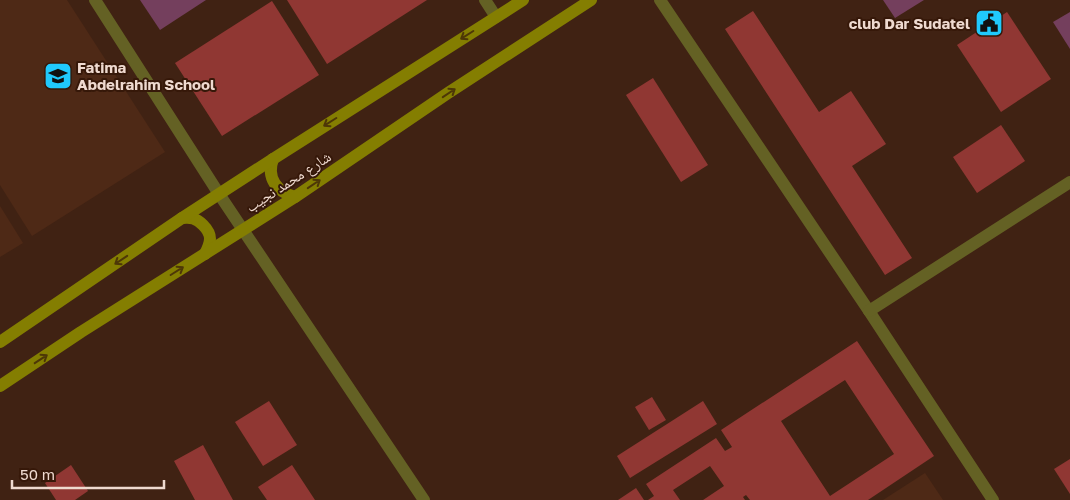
<svg xmlns="http://www.w3.org/2000/svg" width="1070" height="500" viewBox="0 0 1070 500" font-family="'Golos Text','Noto Naskh Arabic',sans-serif">
  <rect width="100%" height="100%" fill="#402213"/>
  <g fill="#4e2916">
    <path d="M0,0H67L165,152L32,236L0,185Z"/>
    <path d="M0,206L23,243L0,257Z"/>
    <path d="M925,473L943,500H883Z"/>
  </g>
  <g fill="#743f5d">
    <path d="M140,0H206L160,30Z"/>
    <path d="M883,0H924L895,18Z"/>
    <path d="M1070,12V49L1053,22Z"/>
  </g>
  <g fill="#903733" fill-rule="evenodd">
    <path d="M287,0H427L327,64Z"/>
    <path d="M272,1L319,75L222,136L175,63Z"/>
    <path d="M753,11L819,112L851,91L886,144L852,166L912,258L885,275L725,29Z"/>
    <path d="M1007,12L1051,79L1001,112L957,45Z"/>
    <path d="M653,78L708,165L681,182L626,95Z"/>
    <path d="M1001,125L1025,161L977,193L953,157Z"/>
    <path d="M857,341L934,456L868,500H750L746,495L743,497L745,500H703L724,486L710,466L673,490L680,500H648L654,496L646,484L716,438L725,451L732,447L721,430ZM845,380L894,454L830,496L781,421Z"/>
    <path d="M652,397L666,420L649,430L635,407Z"/>
    <path d="M269,401L297,445L263,466L235,422Z"/>
    <path d="M703,401L717,424L630,478L617,456Z"/>
    <path d="M203,445L233,500H195L174,461Z"/>
    <path d="M1070,459V494L1054,469Z"/>
    <path d="M71,465L88,491L75,500H56L45,483Z"/>
    <path d="M292,465L315,500H267L258,487Z"/>
    <path d="M636,488L644,500H618Z"/>
  </g>
  <g fill="none" stroke-linecap="round" stroke-linejoin="round">
    <g stroke="#646124" stroke-width="12">
      <path d="M95,0L219,194L424,500"/>
      <path d="M485,0L496,17"/>
      <path d="M660,0L869,311L993,500"/>
      <path d="M869,311L1070,182"/>
    </g>
    <g stroke="#847e01" stroke-width="12">
      <path d="M273,159C266,178 277,192 295,197"/>
      <path d="M182,218C191,217 196,218 203,225C213,235 211,242 205,254"/>
      <path d="M0,342L182,218L273,159L523,0"/>
      <path d="M0,386L81,332L295,197L448,93L591,0"/>
    </g>
  </g>
  <defs><path id="oneway-shaft" d="M-6 0H5M1.5-3L5.5 0L1.5 3" fill="none" stroke-width="1.6" stroke-linecap="round" stroke-linejoin="round" transform="scale(1.25)"/></defs>
  <g stroke="#4d3707">
    <use href="#oneway-shaft" transform="translate(467 35) rotate(148)"/>
    <use href="#oneway-shaft" transform="translate(449 93) rotate(-34)"/>
    <use href="#oneway-shaft" transform="translate(330 122) rotate(148)"/>
    <use href="#oneway-shaft" transform="translate(314 184) rotate(-34)"/>
    <use href="#oneway-shaft" transform="translate(121 260) rotate(146)"/>
    <use href="#oneway-shaft" transform="translate(177 271) rotate(-32)"/>
    <use href="#oneway-shaft" transform="translate(41 359) rotate(-33)"/>
  </g>
  <defs>
    <symbol id="civic-square" viewBox="-11 -11 22 22"><rect x="-9" y="-9" width="18" height="18" rx="4" fill="#20c9fd" stroke="#361809"/><path d="M-.6-6.5H3V-4.5H.6V-3L4-1V1h2V6H-6V1h2V-1L-.6-3ZM-1.2 2.5V6h2.4V2.5Z" fill="#111"/></symbol>
    <symbol id="school-square" viewBox="-11 -11 22 22"><rect x="-9" y="-9" width="18" height="18" rx="4" fill="#20c9fd" stroke="#361809"/><path d="M0-5L7-2L0 1L-7-2ZM-4 1L0 2.5L4 1V4Q0 6-4 4Z" fill="#111"/></symbol>
  </defs>
  <g fill-rule="evenodd">
    <use href="#civic-square" x="973" y="7" width="32" height="32"/>
    <use href="#school-square" x="42" y="60" width="32" height="32"/>
  </g>
  <g text-anchor="middle" dominant-baseline="central" stroke-width="4" stroke-linejoin="round" paint-order="stroke">
    <g font-size="15" font-weight="bold" fill="#efdad0" stroke="#361809" text-anchor="end">
      <text x="970" y="23">club Dar Sudatel</text>
      <text x="77" y="67" text-anchor="start">Fatima<tspan x="77" dy="17">Abdelrahim School</tspan></text>
    </g>
    <g font-size="15" fill="#efdad0" stroke="#361809">
      <text transform="translate(288 181) rotate(-33)">شارع محمد نجيب</text>
    </g>
  </g>
  <path d="M12 480v8h152v-8" fill="none" stroke="#efdad0" stroke-width="2.5"/>
  <text x="20" y="480" font-size="15" fill="#efdad0" stroke="#361809" stroke-width="4" paint-order="stroke">50 m</text>
</svg>
